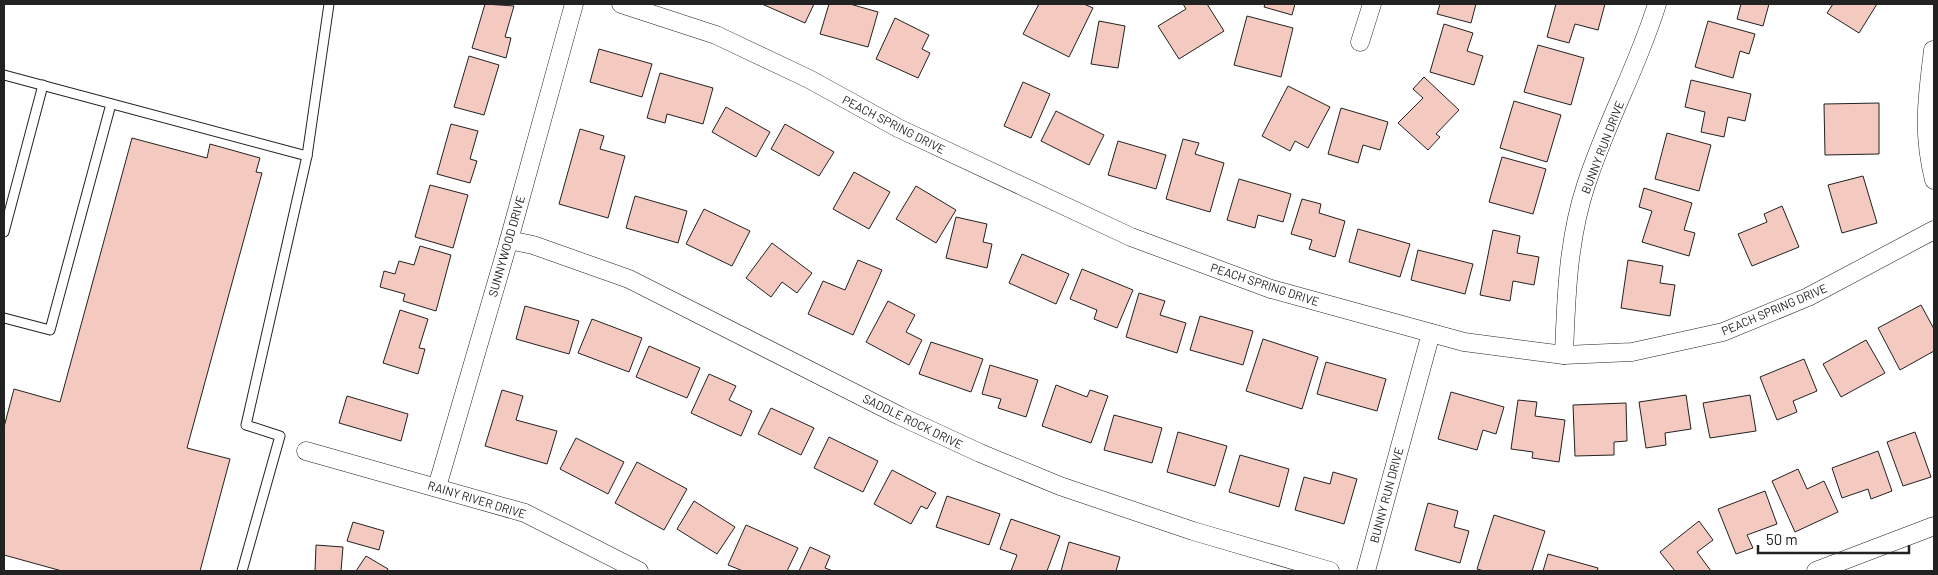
<svg xmlns="http://www.w3.org/2000/svg" width="1938" height="575" viewBox="0 0 1938 575" font-family="Barlow,sans-serif">
  <rect width="100%" height="100%" fill="#fff"/>
  <g fill="#f3c9c0" stroke="#222">
    <path d="M485,4L514,6L505,37L511,38L506,58L472,48Z"/>
    <path d="M762,4H814L805,23Z"/>
    <path d="M829,4H850L878,12L868,47L820,34Z"/>
    <path d="M1039,4H1084L1093,8L1069,57L1023,34Z"/>
    <path d="M1183,4H1207L1224,31L1179,59L1158,26L1186,9Z"/>
    <path d="M1265,4H1295L1292,15L1264,7Z"/>
    <path d="M1440,4H1476L1471,23L1437,14Z"/>
    <path d="M1556,4H1605L1598,30L1575,24L1569,43L1547,37Z"/>
    <path d="M1741,4H1769L1763,26L1737,19Z"/>
    <path d="M1833,4H1877L1859,33L1827,13Z"/>
    <path d="M1247,16L1293,28L1281,77L1234,65Z"/>
    <path d="M895,18L929,35L922,49L930,53L918,78L876,59Z"/>
    <path d="M1099,21L1125,26L1118,68L1091,64Z"/>
    <path d="M1708,21L1755,34L1749,54L1740,51L1733,78L1695,67Z"/>
    <path d="M1444,24L1473,33L1467,51L1483,56L1474,85L1430,72Z"/>
    <path d="M1538,45L1584,58L1571,105L1524,92Z"/>
    <path d="M599,49L652,64L642,97L590,82Z"/>
    <path d="M469,56L499,65L484,115L454,107Z"/>
    <path d="M660,73L713,88L703,124L667,114L665,123L647,118Z"/>
    <path d="M1424,77L1459,110L1436,134L1440,137L1428,150L1398,123L1423,98L1413,89Z"/>
    <path d="M1691,80L1751,94L1745,121L1728,117L1724,137L1701,132L1705,112L1685,107Z"/>
    <path d="M1023,82L1050,94L1031,138L1004,126Z"/>
    <path d="M1288,86L1330,107L1308,148L1295,141L1290,151L1262,136Z"/>
    <path d="M1514,101L1561,115L1547,162L1500,148Z"/>
    <path d="M1879,103V154L1825,155L1824,104Z"/>
    <path d="M726,107L770,132L756,157L712,132Z"/>
    <path d="M1341,108L1388,122L1380,150L1363,145L1358,163L1328,154Z"/>
    <path d="M1056,111L1104,135L1089,165L1041,141Z"/>
    <path d="M451,124L478,131L470,159L477,161L470,183L437,174Z"/>
    <path d="M785,124L834,152L819,176L771,149Z"/>
    <path d="M580,129L604,136L600,149L625,156L608,218L559,204Z"/>
    <path d="M1667,133L1711,145L1699,191L1655,179Z"/>
    <path d="M132,138L207,158L210,144L260,158L256,172L262,173L187,448L230,459L200,571H62L4,555V427L14,389L60,402Z"/>
    <path d="M1183,139L1199,143L1195,154L1224,163L1210,212L1166,199Z"/>
    <path d="M1118,141L1166,155L1156,189L1108,175Z"/>
    <path d="M1502,157L1546,169L1533,214L1489,202Z"/>
    <path d="M854,172L890,192L869,229L833,209Z"/>
    <path d="M1863,176L1877,223L1842,233L1828,185Z"/>
    <path d="M1239,179L1291,194L1283,222L1258,215L1255,228L1227,220Z"/>
    <path d="M430,185L468,195L453,248L415,237Z"/>
    <path d="M916,186L956,210L936,243L896,219Z"/>
    <path d="M1644,188L1692,203L1684,230L1695,233L1689,256L1642,242L1652,211L1639,207Z"/>
    <path d="M635,196L687,211L678,243L626,228Z"/>
    <path d="M1302,199L1321,204L1319,213L1345,221L1335,257L1309,249L1312,240L1291,234Z"/>
    <path d="M1782,206L1799,247L1752,266L1738,234L1767,222L1764,214Z"/>
    <path d="M704,209L750,231L732,266L686,244Z"/>
    <path d="M956,217L987,224L983,242L992,244L987,268L946,258Z"/>
    <path d="M1358,229L1410,244L1400,277L1349,262Z"/>
    <path d="M1493,230L1520,236L1517,253L1539,257L1534,285L1513,281L1510,301L1480,295Z"/>
    <path d="M772,243L812,273L797,293L782,282L771,297L746,278Z"/>
    <path d="M420,246L451,255L436,311L403,301L405,294L380,287L384,271L395,274L399,261L414,265Z"/>
    <path d="M1418,250L1473,264L1465,294L1411,280Z"/>
    <path d="M1022,254L1069,274L1056,304L1009,283Z"/>
    <path d="M858,260L882,270L853,335L808,314L823,281L845,290Z"/>
    <path d="M1628,260L1663,266L1660,283L1675,285L1670,316L1621,308Z"/>
    <path d="M1082,269L1133,290L1117,328L1094,319L1097,310L1070,299Z"/>
    <path d="M1139,293L1165,301L1160,315L1186,323L1177,353L1126,337Z"/>
    <path d="M888,301L915,315L906,332L922,340L909,365L866,342Z"/>
    <path d="M1921,305L1934,329V351L1900,370L1878,328Z"/>
    <path d="M525,306L579,321L569,354L516,339Z"/>
    <path d="M400,310L428,319L419,348L425,349L418,374L383,363Z"/>
    <path d="M1200,316L1253,331L1243,365L1190,350Z"/>
    <path d="M592,319L642,338L629,372L578,353Z"/>
    <path d="M1263,339L1318,357L1302,409L1246,391Z"/>
    <path d="M1866,340L1885,373L1841,397L1823,364Z"/>
    <path d="M931,342L983,359L971,392L919,374Z"/>
    <path d="M649,346L700,368L687,398L636,377Z"/>
    <path d="M1804,359L1817,391L1793,401L1797,412L1777,420L1760,377Z"/>
    <path d="M1326,362L1386,379L1377,411L1317,394Z"/>
    <path d="M990,365L1038,380L1026,417L998,408L1001,399L982,394Z"/>
    <path d="M709,374L736,386L729,400L752,411L741,436L691,413Z"/>
    <path d="M1056,385L1087,397L1090,390L1108,396L1091,443L1042,426Z"/>
    <path d="M502,390L523,396L516,420L557,431L547,464L485,446Z"/>
    <path d="M1451,392L1504,407L1496,434L1483,430L1477,450L1438,439Z"/>
    <path d="M1686,395L1691,429L1665,433L1666,445L1646,448L1639,402Z"/>
    <path d="M1750,395L1756,431L1710,438L1703,403Z"/>
    <path d="M347,396L408,414L401,441L339,423Z"/>
    <path d="M1518,400L1537,402L1535,416L1565,420L1559,462L1532,458L1533,452L1511,449Z"/>
    <path d="M1626,403L1627,441L1614,442V455L1575,456L1573,405Z"/>
    <path d="M771,408L814,428L801,455L758,434Z"/>
    <path d="M1114,415L1162,428L1152,463L1104,450Z"/>
    <path d="M1178,432L1227,446L1215,486L1167,472Z"/>
    <path d="M1915,432L1931,477L1903,486L1887,442Z"/>
    <path d="M829,437L878,461L863,492L814,468Z"/>
    <path d="M576,438L624,462L608,494L560,469Z"/>
    <path d="M1878,451L1892,491L1871,499L1868,489L1842,498L1832,468Z"/>
    <path d="M1240,455L1289,469L1279,507L1229,492Z"/>
    <path d="M637,462L687,489L664,530L615,503Z"/>
    <path d="M1798,469L1807,489L1824,481L1838,512L1795,532L1772,481Z"/>
    <path d="M892,470L936,493L927,509L921,506L911,524L874,504Z"/>
    <path d="M1333,472L1357,479L1344,524L1295,510L1304,477L1330,484Z"/>
    <path d="M1765,491L1777,524L1747,535L1753,548L1736,554L1718,509Z"/>
    <path d="M947,496L1000,514L989,545L936,527Z"/>
    <path d="M694,501L735,527L717,554L677,529Z"/>
    <path d="M1428,503L1458,511L1454,527L1469,531L1460,563L1415,550Z"/>
    <path d="M1494,515L1545,531L1532,571H1484L1477,569Z"/>
    <path d="M1011,519L1060,536L1047,571H1011L1017,555L1000,549Z"/>
    <path d="M1699,521L1713,540L1697,552L1711,571H1675L1660,552Z"/>
    <path d="M353,522L384,531L379,550L347,541Z"/>
    <path d="M746,525L798,548L787,571H743L728,565Z"/>
    <path d="M1069,542L1120,557L1116,571H1061Z"/>
    <path d="M316,545L343,547L341,571H315Z"/>
    <path d="M810,547L830,556L825,568L833,571H799Z"/>
    <path d="M1548,554L1598,568L1597,571H1543Z"/>
    <path d="M366,556L388,569L387,571H356Z"/>
  </g>
  <g fill="none" stroke-linecap="round" stroke-linejoin="round">
    <defs>
      <g id="service">
        <path d="M4,75L307,156L246,425L280,436L242,571"/>
        <path d="M307,156L329,4"/>
        <path d="M4,232L43,85"/>
        <path d="M4,318L50,330L111,104"/>
      </g>
      <g id="minor">
        <path d="M621,4L716,35L809,79L898,128L1131,237L1271,289L1464,342L1564,355L1632,352L1723,332L1808,297L1934,230"/>
        <path d="M1360,42L1372,4"/>
        <path d="M1933,50C1927,99 1922,132 1934,180"/>
        <path d="M509,240L533,245L629,279L900,416L980,453L1060,486L1193,531L1330,571"/>
        <path d="M1564,355C1566,298 1568,239 1586,185C1606,123 1638,66 1657,4"/>
        <path d="M306,451L525,513L639,571"/>
        <path d="M437,487L509,240L574,4"/>
        <path d="M1366,571L1431,333"/>
        <path d="M1816,571L1934,526"/>
      </g>
    </defs>
    <use href="#service" stroke="#222" stroke-width="11"/>
    <use href="#minor" stroke="#222" stroke-width="19"/>
    <use href="#service" stroke="#fff" stroke-width="9"/>
    <use href="#minor" stroke="#fff" stroke-width="18"/>
  </g>
  <g text-anchor="middle" dominant-baseline="central" stroke-width="4" stroke-linejoin="round" paint-order="stroke">
    <g font-size="12" fill="#222" stroke="#fff">
      <text transform="translate(894 124) rotate(27)">PEACH SPRING DRIVE</text>
      <text transform="translate(1602 147) rotate(-69)">BUNNY RUN DRIVE</text>
      <text transform="translate(506 246) rotate(-74)">SUNNYWOOD DRIVE</text>
      <text transform="translate(1265 284) rotate(18)">PEACH SPRING DRIVE</text>
      <text transform="translate(1774 309) rotate(-23)">PEACH SPRING DRIVE</text>
      <text transform="translate(913 421) rotate(26)">SADDLE ROCK DRIVE</text>
      <text transform="translate(1386 495) rotate(-75)">BUNNY RUN DRIVE</text>
      <text transform="translate(477 499) rotate(17)">RAINY RIVER DRIVE</text>
    </g>
  </g>
  <rect width="1938" height="575" fill="none" stroke="#222222" stroke-width="10"/>
  <path d="M1758 545v8h151v-8" fill="none" stroke="#222222" stroke-width="2.5"/>
  <text x="1766" y="545" font-size="15" fill="#222222" stroke="#ffffff" stroke-width="4" paint-order="stroke">50 m</text>
</svg>
